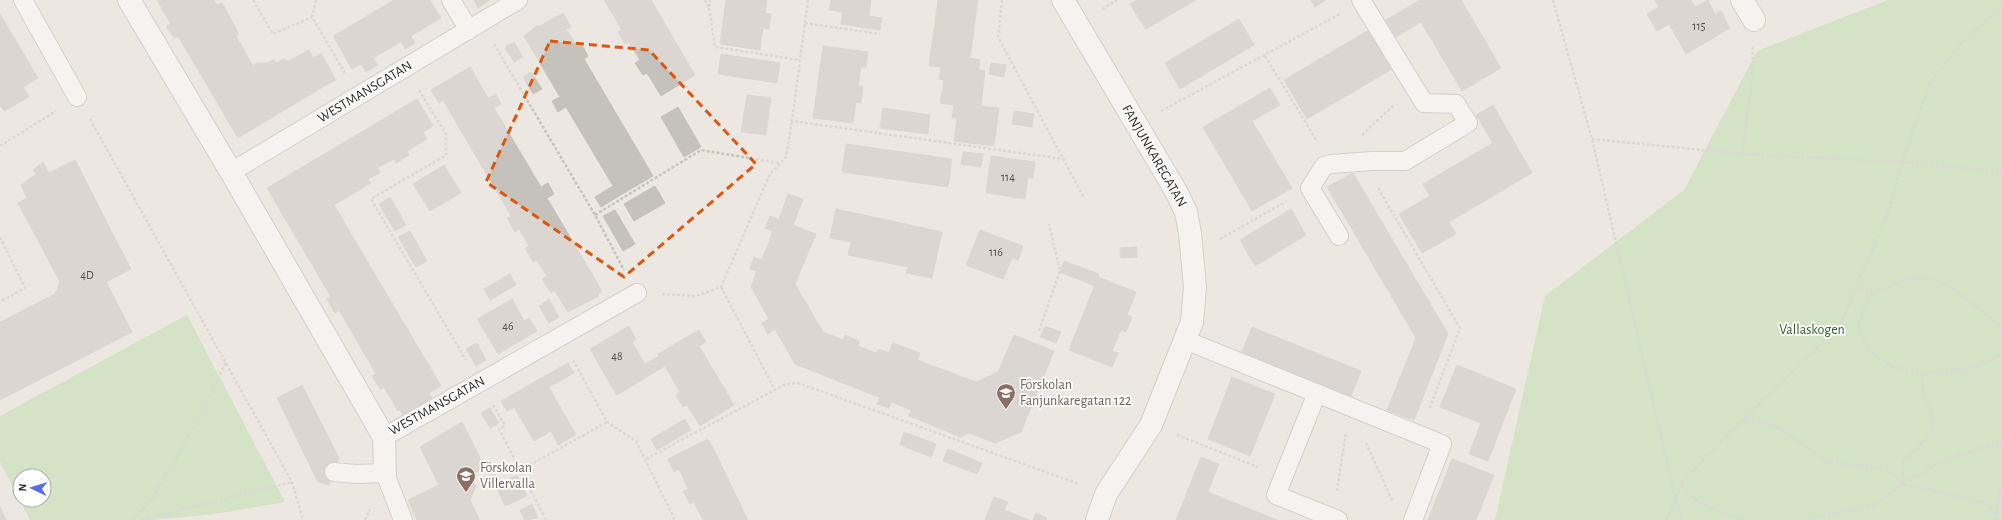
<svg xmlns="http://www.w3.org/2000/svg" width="2002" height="520" viewBox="0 0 2002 520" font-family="'Alegreya Sans',sans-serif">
  <rect width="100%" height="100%" fill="#ece7e1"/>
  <g fill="#b6dba4" fill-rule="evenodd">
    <path d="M1888,0H2002V520H1495L1545,296L1684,190L1757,51Z"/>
    <path d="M187,315L285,502L214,514L152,520H30L0,462V416ZM20,476H44V500H20Z"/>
  </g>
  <g fill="#c5c1bc" stroke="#c7c3ba">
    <path d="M157,0H214L217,5L222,3L239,34L236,36L253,66L257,63H267L274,60L276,63L283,59L289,61L309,50L328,84L238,138L178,36L174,38L166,26L171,24Z"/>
    <path d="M394,0H430L441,18L411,36L415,43L405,49L401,42L373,58L378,65L366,72L342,31Z"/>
    <path d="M474,0H490L478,8Z"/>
    <path d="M604,0H651L695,75L661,96L647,73L643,75L635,63L640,60L629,42L625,44L618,32L622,30Z"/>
    <path d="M726,0H767L765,13L771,14L769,29L763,28L760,50L720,44Z"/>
    <path d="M831,0H871L869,16L829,10Z"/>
    <path d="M938,0H978L970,58L980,60L978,70L985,71L981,106L999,108L994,146L954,141L957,118H952L954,105L940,103L944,80L939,79L941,67L929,66Z"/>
    <path d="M1137,0H1196L1146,29L1130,4Z"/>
    <path d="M1311,0H1326L1315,7Z"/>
    <path d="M1420,0H1461L1501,68L1462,91L1421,22L1396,37L1386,20Z"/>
    <path d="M1655,0H1671L1659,7Z"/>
    <path d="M1671,0H1691L1695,7L1708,0L1715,14L1721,11L1730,28L1686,54L1669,24L1657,31L1647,14Z"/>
    <path d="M843,12L882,18L880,30L841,24Z"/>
    <path d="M563,13L571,27L566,29L577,46L581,43L588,56L584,59L653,176L619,196L566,107L558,112L552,101L560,97L524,36L537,26L538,27Z"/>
    <path d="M0,14L38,78L23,87L29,97L4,111L0,105Z"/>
    <path d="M1239,19L1254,45L1180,89L1165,63Z"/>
    <path d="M1369,30L1392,69L1307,119L1284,80Z"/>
    <path d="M342,31L361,64L352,69L333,36Z"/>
    <path d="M514,42L523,57L514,62L505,47Z"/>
    <path d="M823,46L868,52L866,68L861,67L858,86L863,87L861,103L856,102L853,123L813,118Z"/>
    <path d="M321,53L336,80L328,84L313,58Z"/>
    <path d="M721,54L780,63L777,83L718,74Z"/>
    <path d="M991,63L1006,65L1004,77L989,74Z"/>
    <path d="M470,67L488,98L496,94L501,104L494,108L541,187L548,183L554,194L547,198L602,291L598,294L599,296L568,312L555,291L551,293L542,279L547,276L537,260L533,262L525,248L529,246L519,229L515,232L507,218L511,216L443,100L439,103L431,90Z"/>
    <path d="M531,72L542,89L533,94L523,77Z"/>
    <path d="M1270,88L1280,105L1252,121L1292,188L1252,211L1203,127Z"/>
    <path d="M747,95L771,98L766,135L741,132Z"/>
    <path d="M417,99L433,126L423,132L407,105Z"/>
    <path d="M407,105L427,139L407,151L409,155L396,163L394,159L377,168L380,173L368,179L371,183L334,205L441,386L398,411L384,387L380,389L372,376L376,374L339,310L335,313L327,299L331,297L267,188Z"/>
    <path d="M1493,105L1532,173L1449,222L1456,234L1422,253L1399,214L1430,196L1423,184L1493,143L1476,115Z"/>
    <path d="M678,107L701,147L684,157L661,117Z"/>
    <path d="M883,108L930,115L928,134L880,128Z"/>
    <path d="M1014,111L1034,114L1032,127L1012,124Z"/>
    <path d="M846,144L952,159L948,187L842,172Z"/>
    <path d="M963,152L983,154L981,167L961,164Z"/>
    <path d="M991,156L1035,162L1033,178L1028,177L1025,199L986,193Z"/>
    <path d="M75,160L131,269L106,282L132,332L0,400V322L55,294L60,282L18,203L27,198L21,185L36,174L33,170L43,162L49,173Z"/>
    <path d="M444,165L461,193L430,211L413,184Z"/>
    <path d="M1353,173L1448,334L1414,420L1387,410L1416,338L1327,187Z"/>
    <path d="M613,186L619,196L601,207L595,197Z"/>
    <path d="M655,186L665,203L634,221L624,204Z"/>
    <path d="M788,194L803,199L793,225L779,219Z"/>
    <path d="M390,197L406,225L395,231L379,204Z"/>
    <path d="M836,209L942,232L932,278L906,273L908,267L848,255L851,242L830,238Z"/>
    <path d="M1291,209L1306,235L1255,266L1240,240Z"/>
    <path d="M615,210L635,244L623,251L603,216Z"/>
    <path d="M770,216L816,234L795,284L823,332L843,340L845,335L859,341L858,346L876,353L879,349L889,353L873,395L795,364L775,329L768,334L762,323L769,319L751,287L757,271L750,269L754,257L762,260L773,231L765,228Z"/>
    <path d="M980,230L1023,246L1018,260L1012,258L1003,279L966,265Z"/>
    <path d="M410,231L427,261L416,267L398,237Z"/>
    <path d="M1137,247V257L1121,258L1120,248Z"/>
    <path d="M1064,261L1099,274L1095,286L1060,272Z"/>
    <path d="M510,274L516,285L490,300L484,289Z"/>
    <path d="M1098,277L1136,292L1127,315L1132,317L1126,332L1121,330L1112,351L1118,353L1112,367L1069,350Z"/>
    <path d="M512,299L524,321L529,318L537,331L498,354L477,319Z"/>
    <path d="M549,299L559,317L549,323L539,306Z"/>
    <path d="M629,326L636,339L632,342L645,364L610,384L590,349Z"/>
    <path d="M1045,326L1061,332L1056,343L1040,337Z"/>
    <path d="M1252,327L1361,371L1351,396L1242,352Z"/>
    <path d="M699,330L706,342L699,346L734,405L700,426L687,405L683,407L676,395L680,392L658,354Z"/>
    <path d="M1014,335L1054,351L1021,432L1007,438L995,443L969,433L961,437L909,416L911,410L891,402L889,408L877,404L880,397L873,395L893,343L920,353L917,360L976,382L998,372Z"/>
    <path d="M477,343L486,360L476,366L466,349Z"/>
    <path d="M659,356L665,366L617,395L610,384Z"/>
    <path d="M568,363L574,373L549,387L543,377Z"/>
    <path d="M1457,365L1516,389L1488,461L1469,454L1481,423L1440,407Z"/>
    <path d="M543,377L576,435L558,445L551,431L534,441L514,407L507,411L501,401Z"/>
    <path d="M1232,377L1275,394L1250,456L1208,439Z"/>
    <path d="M302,385L339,458L329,485L318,482L277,398Z"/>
    <path d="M429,393L433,400L404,417L400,410Z"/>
    <path d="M490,408L499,423L490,428L481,413Z"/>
    <path d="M685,419L691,430L657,450L651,439Z"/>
    <path d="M462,422L485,468L470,475L476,487L470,500L480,520H417L408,500L439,485L420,447Z"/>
    <path d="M904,432L936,444L931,457L900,445Z"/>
    <path d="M708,439L714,450L748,520H703L694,502L690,504L683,491L688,489L679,469L674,472L668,459Z"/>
    <path d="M948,449L982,463L977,474L943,461Z"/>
    <path d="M1201,457L1219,464L1208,492L1277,520H1176Z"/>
    <path d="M1452,459L1494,475L1476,520H1428Z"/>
    <path d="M517,475L527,496L505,506L495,485Z"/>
    <path d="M994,497L1008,502L1004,510L1029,520H985Z"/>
    <path d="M532,504L538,518L525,520L520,510Z"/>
    <path d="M0,507L6,520H0Z"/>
    <path d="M1036,513L1047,518L1046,520H1033Z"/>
  </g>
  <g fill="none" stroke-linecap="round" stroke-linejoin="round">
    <defs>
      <g id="service">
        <path d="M23,0L77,97"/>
        <path d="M451,0L469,30"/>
        <path d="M231,172L518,0"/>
        <path d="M1339,236L1310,188L1324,166L1331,164L1372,161H1405L1468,123L1456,104L1424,103L1361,0"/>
        <path d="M1185,340L1442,444L1413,520"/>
        <path d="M1317,393L1276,495L1338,520"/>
        <path d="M384,437L637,293"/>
        <path d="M334,472L356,474L385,473L403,520"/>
      </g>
      <g id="minor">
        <path d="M129,0L231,172L384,437L385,473"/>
        <path d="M1063,0L1177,193L1186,212L1190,233L1195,287L1192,322L1151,425L1106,494L1097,520"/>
        <path d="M1742,0L1754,20"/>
      </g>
    </defs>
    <use href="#service" stroke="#b1b2bb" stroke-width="20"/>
    <use href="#minor" stroke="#b1b2bb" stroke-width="24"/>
    <g stroke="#c4c4c4" stroke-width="2.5" stroke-dasharray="3 2" stroke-linecap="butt">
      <path d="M253,0L273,34L312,17"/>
      <path d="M316,0L312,17L345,73"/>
      <path d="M705,0L709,8L710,0"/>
      <path d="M808,0L792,121L1063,159"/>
      <path d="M1002,0L998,37L1084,198"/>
      <path d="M1553,0L1592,139L1675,497L1682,520"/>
      <path d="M709,8L715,47L800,60"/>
      <path d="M1102,9L1117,0"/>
      <path d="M805,23L880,34"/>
      <path d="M494,44L595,215L624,270"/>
      <path d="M1265,56L1317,141"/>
      <path d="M419,90L446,134V155L371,199L466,360"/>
      <path d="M1161,111L1340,14"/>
      <path d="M90,119L292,482L303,520"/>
      <path d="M1362,135L1395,104"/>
      <path d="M1592,139L1742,154L1902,162L2002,172"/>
      <path d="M0,146L56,111"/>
      <path d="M1742,154L1752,80L1753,46"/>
      <path d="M1378,188L1460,328L1429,410"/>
      <path d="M595,215L701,150L779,163"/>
      <path d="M0,237L25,288L0,302"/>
      <path d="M1220,239L1287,201"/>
      <path d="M721,287L775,390"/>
      <path d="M1856,287L1872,293"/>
      <path d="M662,294L696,296L721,287L770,174L786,157L792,121"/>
      <path d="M2002,329C1985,313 1940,271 1915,277C1900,281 1887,289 1872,293L1863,311L1858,328L1869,351L1894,367L1922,373L1951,372L1978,366L2002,354"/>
      <path d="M1039,331L1060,271L1049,224"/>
      <path d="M573,360L607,422L636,441L674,518L670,520"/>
      <path d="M493,405L505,426L499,429L546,520"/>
      <path d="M1742,420L1765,423L1779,428L1829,462L1888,469L1903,484L1985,503L1996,515"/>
      <path d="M1177,435L1258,467"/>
      <path d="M1366,443L1392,500"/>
      <path d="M646,459L786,384L798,383L1079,484"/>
      <path d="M521,470L607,422"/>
      <path d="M479,482L518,463"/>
      <path d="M1682,484C1693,505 1721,512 1743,520"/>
      <path d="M1903,484V463L1931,434L1932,412L1924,397L1922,373"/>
      <path d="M1337,491L1346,432"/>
      <path d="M133,520L154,496L199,418L226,362"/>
      <path d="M142,520L292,482"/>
      <path d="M365,520L370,509"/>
      <path d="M1666,520L1683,481L1742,420L1840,326L1889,210L1902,162L1929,85L1958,47L2002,6"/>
      <path d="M1808,520L1875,504L1903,484L1940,462L1981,448L2002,444"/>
      <path d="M1995,520L2000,489L2002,486"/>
    </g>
    <use href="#service" stroke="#fff" stroke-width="18"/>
    <use href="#minor" stroke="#fff" stroke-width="22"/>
  </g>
  <path d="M0 0H2002V520H0ZM550,41L649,50L756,164L624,277L486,182Z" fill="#ece7e1" fill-opacity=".55" fill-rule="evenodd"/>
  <path fill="none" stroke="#df570e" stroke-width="3" stroke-dasharray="8 5" stroke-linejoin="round" d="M550,41L649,50L756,164L624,277L486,182Z"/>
  <defs>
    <symbol id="school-pin" viewBox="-11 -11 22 30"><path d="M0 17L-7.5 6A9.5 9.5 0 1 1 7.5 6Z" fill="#8d6e63" stroke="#fff"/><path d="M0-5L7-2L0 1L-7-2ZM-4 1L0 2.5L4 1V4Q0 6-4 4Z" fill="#fff"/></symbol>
  </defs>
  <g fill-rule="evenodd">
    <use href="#school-pin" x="995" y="382" width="22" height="30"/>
    <use href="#school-pin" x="455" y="465" width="22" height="30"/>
  </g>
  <g text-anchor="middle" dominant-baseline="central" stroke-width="3.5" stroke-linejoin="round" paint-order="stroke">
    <g font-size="12" fill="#525150">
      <text x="1699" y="26">115</text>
      <text x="1008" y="177">114</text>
      <text x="996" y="252">116</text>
      <text x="87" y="275">4D</text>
      <text x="508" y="326">46</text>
      <text x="617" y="356">48</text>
    </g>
    <g font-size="14" fill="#2c2c2c" stroke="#fff">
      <text transform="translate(365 92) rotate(-31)">WESTMANSGATAN</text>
      <text transform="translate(1154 156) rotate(60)">FANJUNKAREGATAN</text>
      <text transform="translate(437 406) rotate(-29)">WESTMANSGATAN</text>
    </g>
    <g font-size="14" fill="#2f6224" stroke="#fff">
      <text x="1812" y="330">Vallaskogen</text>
    </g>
    <g font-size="14" fill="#785e54" stroke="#fff" text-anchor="start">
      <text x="1020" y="385">Förskolan<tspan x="1020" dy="16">Fanjunkaregatan 122</tspan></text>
      <text x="480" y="468">Förskolan<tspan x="480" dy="16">Villervalla</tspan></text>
    </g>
  </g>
  <g transform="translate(32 488) rotate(274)"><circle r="19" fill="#ffffff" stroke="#ababab"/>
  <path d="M0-3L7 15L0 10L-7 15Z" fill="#556de4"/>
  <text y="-6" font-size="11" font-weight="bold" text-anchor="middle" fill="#2c2c2c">N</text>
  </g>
</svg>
